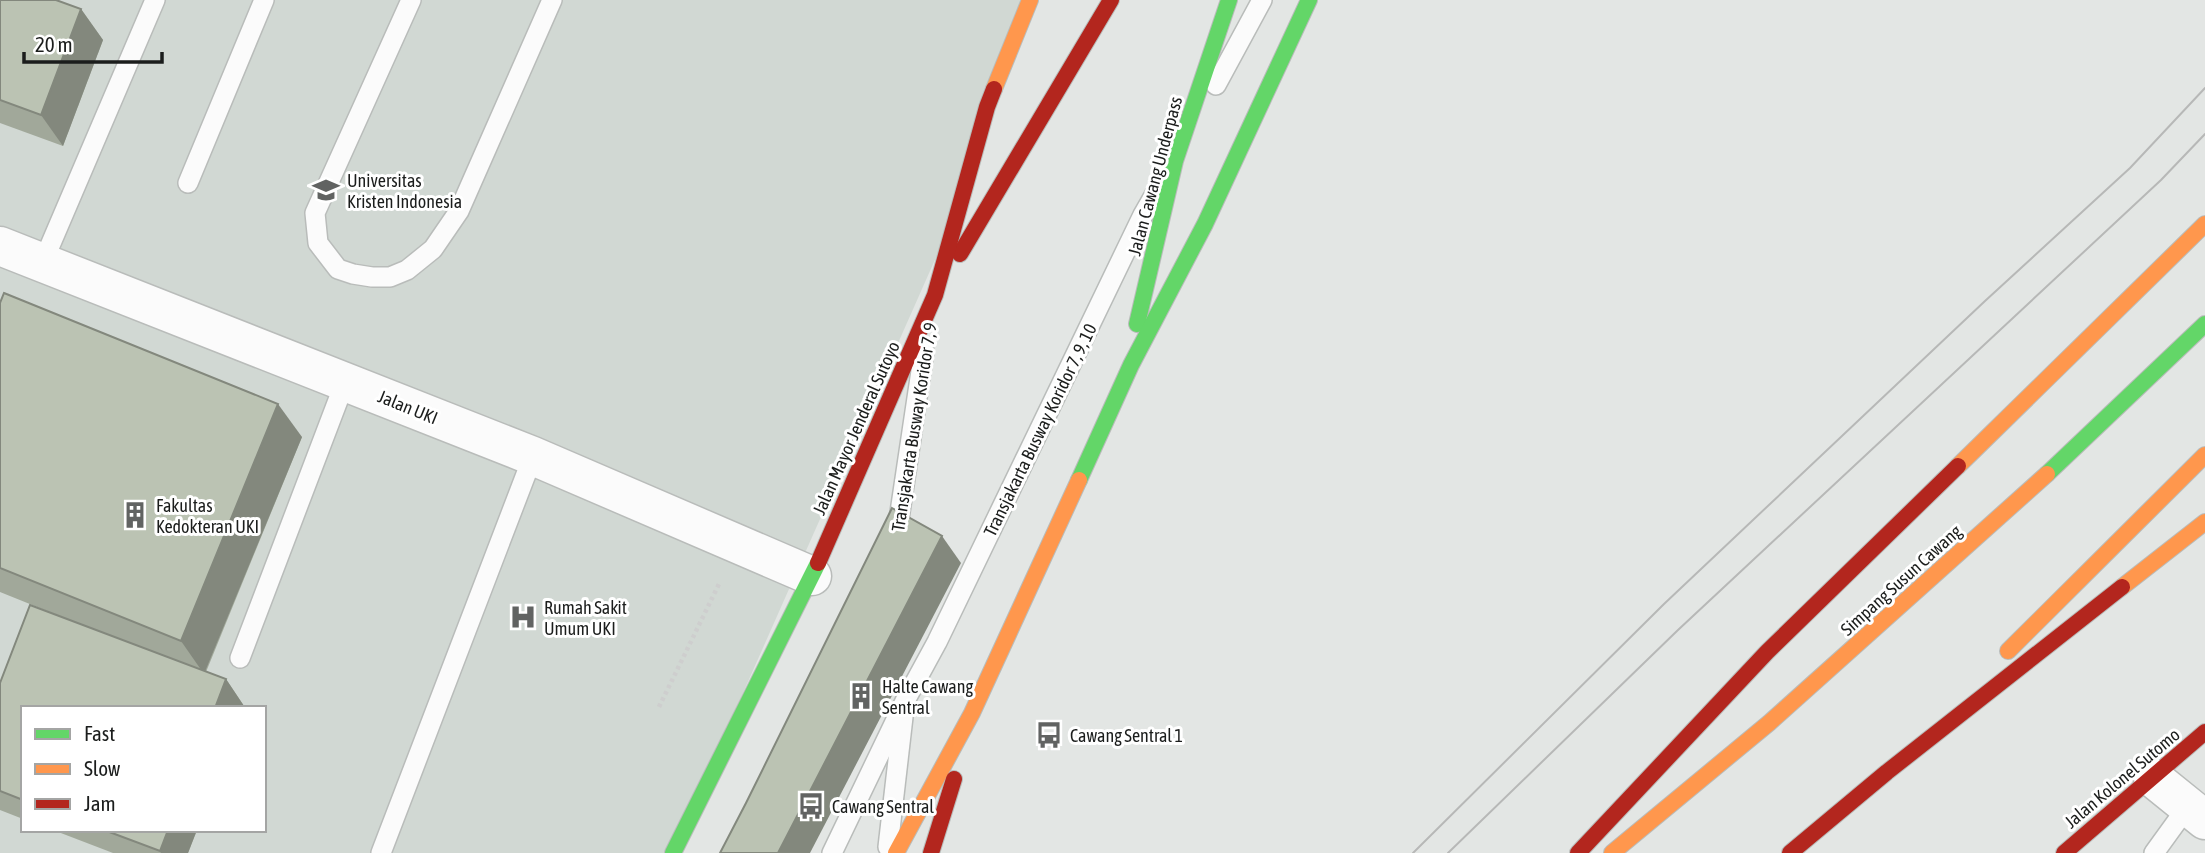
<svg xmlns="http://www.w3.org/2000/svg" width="2205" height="853" viewBox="0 0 2205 853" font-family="'Asap Condensed',sans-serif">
  <rect width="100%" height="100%" fill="#e3e6e4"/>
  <path fill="#d1d8d3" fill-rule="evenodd" d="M0,0H1032L961,201L672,853H0ZM23,708H264V830H23Z"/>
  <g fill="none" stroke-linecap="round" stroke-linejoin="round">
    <defs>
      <g id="lane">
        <path d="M411,0L315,213L318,243L338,269L353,274L372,277H390L407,270L433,249L459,211L552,0"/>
        <path d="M1216,85L1262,0"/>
        <path d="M188,183L264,0"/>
        <path d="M43,262L155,0"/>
        <path d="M896,539L924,351"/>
        <path d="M240,658L345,382"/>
        <path d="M888,847L903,717"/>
        <path d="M381,853L533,456"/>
        <path d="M832,853L906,699L937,642L1143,215L1155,194"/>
        <path d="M2154,853L2188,806"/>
      </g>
      <g id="street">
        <path d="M0,246L533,456L812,576"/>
        <path d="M2153,778L2205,820"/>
      </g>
      <g id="fast">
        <path d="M1137,324L1175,161L1229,0"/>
        <path d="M2047,474L2205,324"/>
        <path d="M1079,480L1131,365L1205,224L1309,0"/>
        <path d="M673,853L818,563"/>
      </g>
      <g id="slow">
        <path d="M994,89L1030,0"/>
        <path d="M1958,466L2205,224"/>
        <path d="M2122,587L2205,522"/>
        <path d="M2008,651L2205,455"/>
        <path d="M896,853L972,713L1079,480"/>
        <path d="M1612,853L1769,723L2047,474"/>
      </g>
      <g id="jam">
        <path d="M960,254L1111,0"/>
        <path d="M818,563L935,295L987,107L994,89"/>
        <path d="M931,853L954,779"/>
        <path d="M1578,853L1767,652L1958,466"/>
        <path d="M1790,853L1887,772L2122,587"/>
        <path d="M2064,853L2205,732"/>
      </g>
    </defs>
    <use href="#lane" stroke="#b9bcba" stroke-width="22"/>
    <use href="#street" stroke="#b9bcba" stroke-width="41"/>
    <use href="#fast" stroke="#b9bcba" stroke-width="18"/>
    <use href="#slow" stroke="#b9bcba" stroke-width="18"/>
    <use href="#jam" stroke="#b9bcba" stroke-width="18"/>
    <path stroke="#cecece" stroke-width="4.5" stroke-dasharray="3.5 3.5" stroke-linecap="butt" d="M659,707L719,584"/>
    <use href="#lane" stroke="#fbfbfb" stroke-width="19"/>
    <use href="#street" stroke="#fbfbfb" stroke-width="38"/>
    <use href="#fast" stroke="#63d668" stroke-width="16"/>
    <use href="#slow" stroke="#ff974d" stroke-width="16"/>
    <use href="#jam" stroke="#b3261e" stroke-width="16"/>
    <g stroke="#b7b8b7" stroke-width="2">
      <path d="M1413,853L1664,604L1985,301L2130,168L2205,88"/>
      <path d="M1448,853L1678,630L2161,180L2205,134"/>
    </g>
  </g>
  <g fill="#a1a89a">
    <path d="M0,0L81,9L103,40L63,146L0,123Z"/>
    <path d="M0,303L302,437L206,672L226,679L244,706L23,708V819L0,810V683L82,625L0,592Z"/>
    <path d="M53,830H197L188,853H113Z"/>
  </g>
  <g fill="#83887d">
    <path d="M81,9L103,40L63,146L41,115Z"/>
    <path d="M278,404L302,437L204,674L181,641Z"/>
    <path d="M942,536L961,563L810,853H778Z"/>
    <path d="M226,679L244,706L243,708H215Z"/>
    <path d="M168,830H197L188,853H161L160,851Z"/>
  </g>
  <g fill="#bbc3b3" stroke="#83887d" stroke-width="2">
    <path d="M0,0H56L81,9L41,115L0,100Z"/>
    <path d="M4,293L278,404L181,641L0,568V303Z"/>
    <path d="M892,508L942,536L778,853H720L746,803Z"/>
    <path d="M30,605L226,679L215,708H23V800L0,791V683Z"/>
    <path d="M104,830H168L160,851Z"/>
  </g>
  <defs>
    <symbol id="university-bare" viewBox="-9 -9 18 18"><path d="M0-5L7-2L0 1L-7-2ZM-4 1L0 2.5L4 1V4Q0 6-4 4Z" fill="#616362" stroke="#fff" stroke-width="2.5" paint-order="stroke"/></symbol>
    <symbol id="building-bare" viewBox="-9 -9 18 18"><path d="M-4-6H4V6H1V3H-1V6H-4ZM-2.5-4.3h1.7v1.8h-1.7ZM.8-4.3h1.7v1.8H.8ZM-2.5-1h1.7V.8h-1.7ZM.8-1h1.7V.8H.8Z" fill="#616362" stroke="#fff" stroke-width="2.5" paint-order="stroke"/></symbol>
    <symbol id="hospital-bare" viewBox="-9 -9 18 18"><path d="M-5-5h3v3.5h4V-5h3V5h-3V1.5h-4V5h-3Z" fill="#616362" stroke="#fff" stroke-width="2.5" paint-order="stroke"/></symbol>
    <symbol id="bus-bare" viewBox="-9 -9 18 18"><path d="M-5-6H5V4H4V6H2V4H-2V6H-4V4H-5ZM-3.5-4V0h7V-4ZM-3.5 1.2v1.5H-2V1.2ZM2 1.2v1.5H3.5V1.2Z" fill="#616362" stroke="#fff" stroke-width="2.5" paint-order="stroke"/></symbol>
  </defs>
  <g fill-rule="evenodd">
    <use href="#university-bare" x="307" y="171" width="38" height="38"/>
    <use href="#building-bare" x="116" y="496" width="38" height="38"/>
    <use href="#hospital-bare" x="504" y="598" width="38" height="38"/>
    <use href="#building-bare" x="842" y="677" width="38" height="38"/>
    <use href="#bus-bare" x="1030" y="716" width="38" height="38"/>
    <use href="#bus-bare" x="792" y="787" width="38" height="38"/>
  </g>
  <g text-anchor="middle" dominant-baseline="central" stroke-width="6" stroke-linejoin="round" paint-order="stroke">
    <g font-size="18" fill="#1b1d1c" stroke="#fff">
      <text transform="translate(1155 176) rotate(-75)">Jalan Cawang Underpass</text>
      <text transform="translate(408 407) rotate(22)">Jalan UKI</text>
      <text transform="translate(914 427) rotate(-81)">Transjakarta Busway Koridor 7, 9</text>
      <text transform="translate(856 428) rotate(-66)">Jalan Mayor Jenderal Sutoyo</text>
      <text transform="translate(1040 430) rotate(-64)">Transjakarta Busway Koridor 7, 9, 10</text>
      <text transform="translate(1901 580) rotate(-42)">Simpang Susun Cawang</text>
      <text transform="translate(2122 778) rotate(-40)">Jalan Kolonel Sutomo</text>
    </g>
    <g font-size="18" fill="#1b1d1c" stroke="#fff" text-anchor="start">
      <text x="347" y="180">Universitas<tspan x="347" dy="21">Kristen Indonesia</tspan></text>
      <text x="156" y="505">Fakultas<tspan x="156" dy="21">Kedokteran UKI</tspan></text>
      <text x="544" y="607">Rumah Sakit<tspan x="544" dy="21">Umum UKI</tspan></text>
      <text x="882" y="686">Halte Cawang<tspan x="882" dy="21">Sentral</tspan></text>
      <text x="1070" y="735">Cawang Sentral 1</text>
      <text x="832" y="806">Cawang Sentral</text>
    </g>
  </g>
  <rect x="21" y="706" width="245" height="126" fill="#ffffff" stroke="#a4a5a4" stroke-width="2"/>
  <rect x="35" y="729" width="35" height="10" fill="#63d668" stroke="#a4a5a4" stroke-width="2"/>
  <text x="84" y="741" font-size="21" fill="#1b1d1c">Fast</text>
  <rect x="35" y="764" width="35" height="10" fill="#ff974d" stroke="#a4a5a4" stroke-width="2"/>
  <text x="84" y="776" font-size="21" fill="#1b1d1c">Slow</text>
  <rect x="35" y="799" width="35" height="10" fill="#b3261e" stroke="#a4a5a4" stroke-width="2"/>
  <text x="84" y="811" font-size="21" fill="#1b1d1c">Jam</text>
  <path d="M24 52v10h138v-10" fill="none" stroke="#1b1d1c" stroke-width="3.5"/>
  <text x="35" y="52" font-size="21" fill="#1b1d1c" stroke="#ffffff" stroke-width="5" paint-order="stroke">20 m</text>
</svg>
